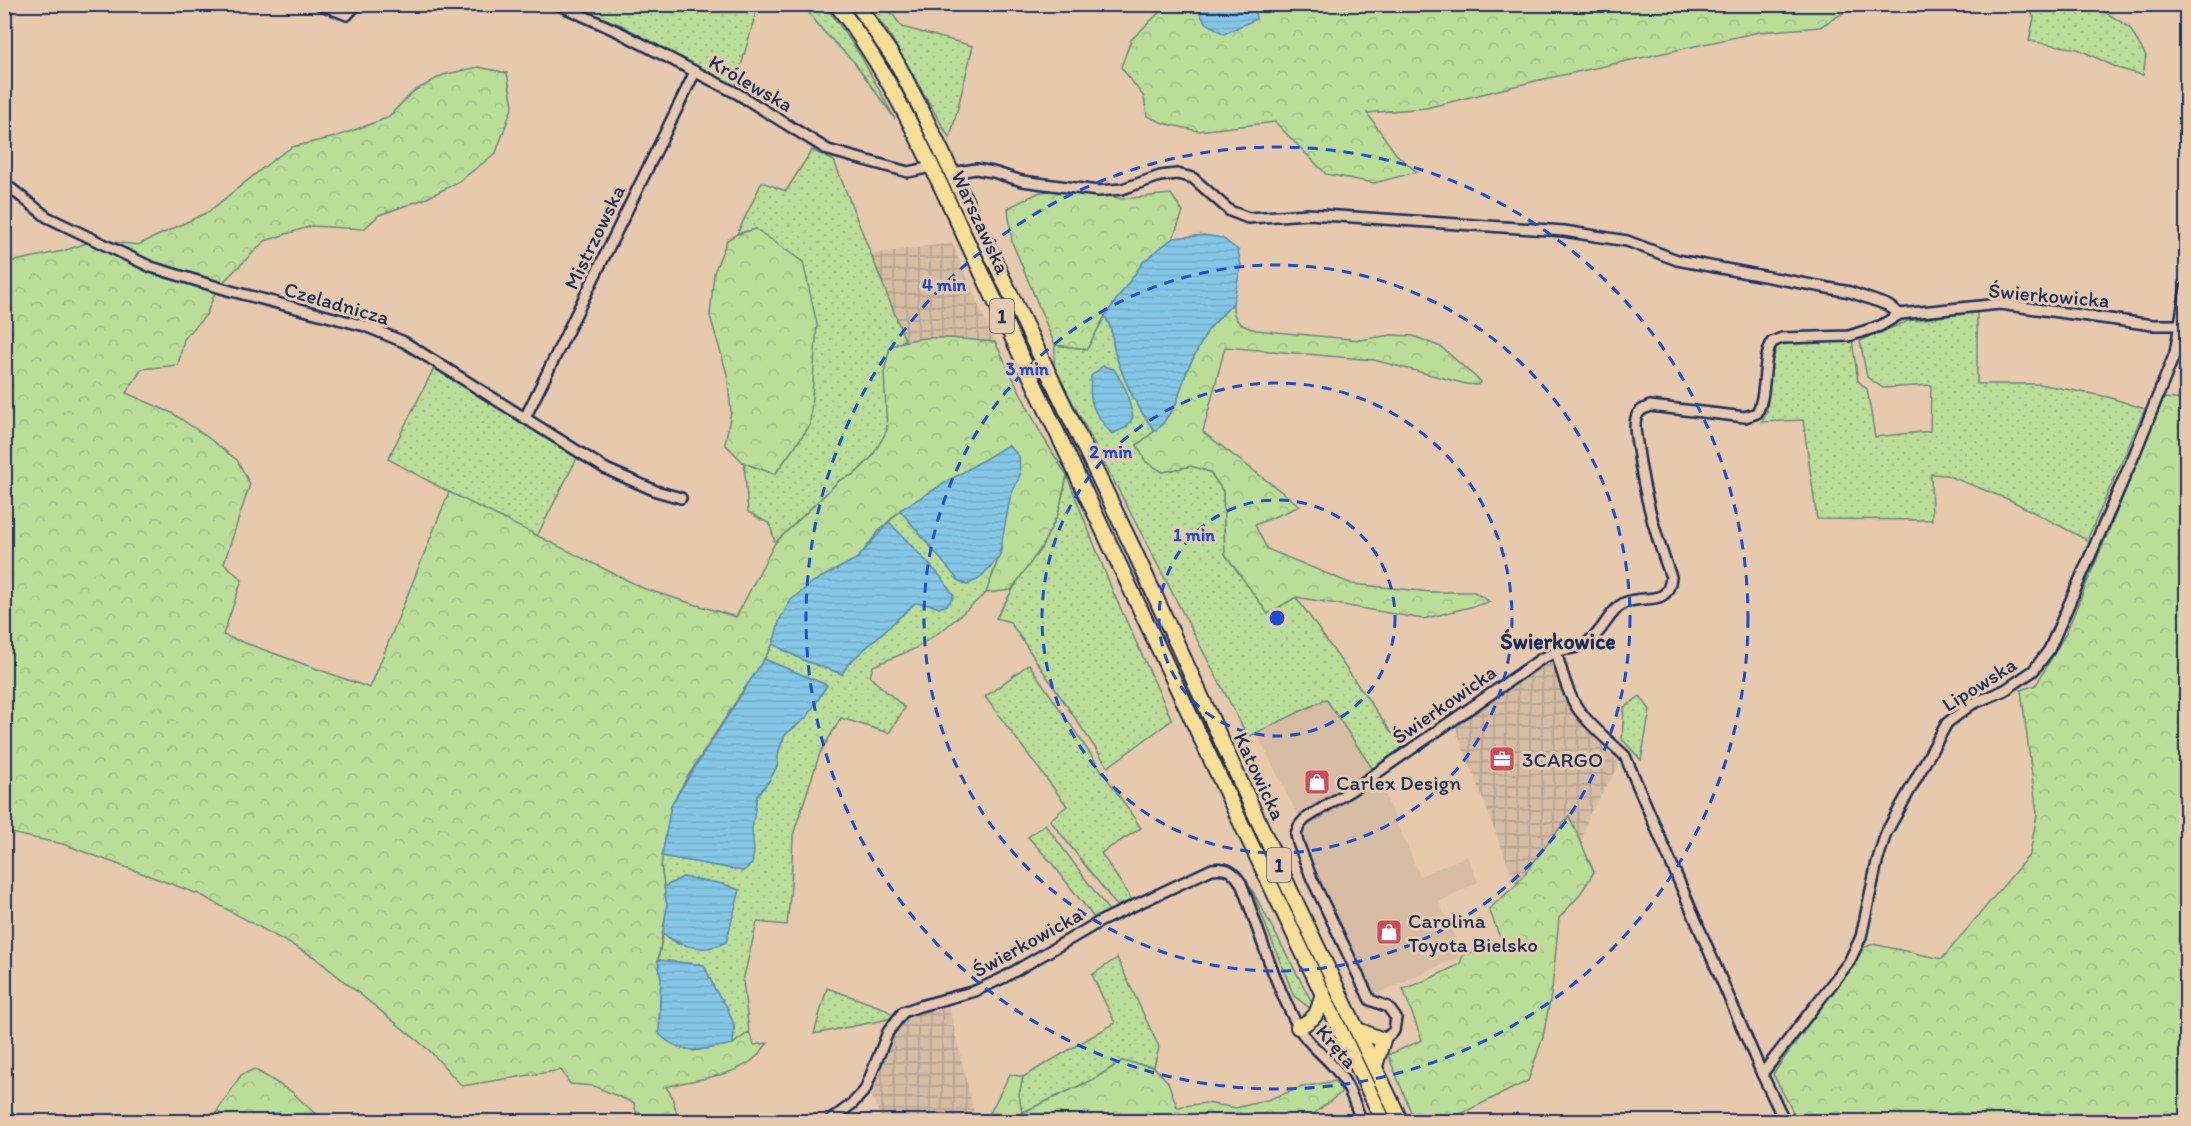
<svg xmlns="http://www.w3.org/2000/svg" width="2191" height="1126" viewBox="0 0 2191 1126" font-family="Itim,sans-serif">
  <defs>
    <pattern id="industrial-grid" width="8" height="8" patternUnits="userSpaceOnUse" patternTransform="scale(1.5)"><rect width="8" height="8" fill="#d5bca3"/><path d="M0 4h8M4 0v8" fill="none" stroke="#b6a28f"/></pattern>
    <pattern id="green-dots" width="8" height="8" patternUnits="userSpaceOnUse" patternTransform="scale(1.5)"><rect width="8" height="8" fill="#bade98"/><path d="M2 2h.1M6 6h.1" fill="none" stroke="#9fbf85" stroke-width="1.8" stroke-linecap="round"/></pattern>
    <pattern id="forest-crowns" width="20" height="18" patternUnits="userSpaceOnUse" patternTransform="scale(1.5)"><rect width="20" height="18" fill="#bade98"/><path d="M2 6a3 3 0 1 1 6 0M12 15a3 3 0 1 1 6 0" fill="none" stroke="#9fbf85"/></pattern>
    <pattern id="water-rules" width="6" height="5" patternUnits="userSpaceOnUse" patternTransform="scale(1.5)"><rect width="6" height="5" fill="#85c7e6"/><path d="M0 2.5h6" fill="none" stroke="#72abc8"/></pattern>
  </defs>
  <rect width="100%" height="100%" fill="#e7c9ae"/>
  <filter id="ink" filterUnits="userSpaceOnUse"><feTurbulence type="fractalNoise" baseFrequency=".0167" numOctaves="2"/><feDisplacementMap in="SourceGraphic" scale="12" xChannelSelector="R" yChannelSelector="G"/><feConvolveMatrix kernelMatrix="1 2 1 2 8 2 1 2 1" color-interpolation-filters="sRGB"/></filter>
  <g filter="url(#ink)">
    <g fill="#d5bca3">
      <path d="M1326,699L1374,771L1298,816L1257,734Z"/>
      <path d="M1378,779L1420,876L1467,856L1478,882L1439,902L1463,955L1374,995L1345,940L1302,840V834L1309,823Z"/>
    </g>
    <g fill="url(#industrial-grid)">
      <path d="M952,243L990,332L995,342L937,338L905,340L871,254Z"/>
      <path d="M1544,664H1553L1564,696L1579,721L1620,765L1590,813L1581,842L1569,817L1516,885L1454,725Z"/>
      <path d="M948,1003L974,1113L949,1120L946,1113L914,1121H882L870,1090L891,1033L900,1017Z"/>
    </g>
    <g fill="url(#green-dots)" stroke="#6a867b" stroke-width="1.5">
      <path d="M603,4L758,5L735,88L621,25L571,5H592L601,9Z"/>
      <path d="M803,5H824L829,10L859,53L895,119L854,62L823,31Z"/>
      <path d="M868,5H886L902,27L973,46L950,139L888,32Z"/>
      <path d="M2028,5H2097V7L2129,27L2146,56L2143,75L2120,69L2078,49L2029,41L2034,18Z"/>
      <path d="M812,150L834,161L905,340L890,348L888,430L872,457L855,474L840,480L775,543L770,524L748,512L744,463L775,474L810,425L756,229L737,234L762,182L786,191Z"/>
      <path d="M1977,312V384H2039L2108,397L2145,409L2087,540L2010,500L1946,475L1931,474L1932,520L1817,519L1803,420L1762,422L1767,411L1772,354L1777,346L1788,343L1852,340L1858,381L1867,389L1875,437L1930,431L1931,385L1883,388L1867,377L1860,341L1908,321Z"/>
      <path d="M1105,316C1115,333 1111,341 1116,356C1125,382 1138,410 1155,431L1137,445L1163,472L1191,466L1210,472L1223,491L1225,554L1268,613L1296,597L1403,749L1374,771L1326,699L1248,737L1054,367L1055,345L1087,349Z"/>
      <path d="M434,368L578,456L537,536L482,510L388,459Z"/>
      <path d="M1067,476L1113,592L1172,720L1108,767L1010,622L996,618L1023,572L1041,548L1058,514Z"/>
      <path d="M900,510L958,580L966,585L979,579L999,557L986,593L944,629L914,649L873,666L870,677L905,708L889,733L841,718L820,753L793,835L791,886L787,925L757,922L743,981L749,1032L733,1044L734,1025L727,1007L715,990L704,965L658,960L663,934L678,944L726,942L739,890L723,884L683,877L664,887L661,866L662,856L743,871L757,795L769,781L777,766L779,750L785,735L807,717L827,685L764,659L773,644L803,660L842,674L848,664L915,603L929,604L939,608L941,577L889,522Z"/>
      <path d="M1029,664L1141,828L1101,853L1132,900L1117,906L1050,820L1067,806L985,697Z"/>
      <path d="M1640,696L1650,710L1641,760L1622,739L1624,708Z"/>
      <path d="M1045,824L1109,911L1095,919L1051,862L1028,837Z"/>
      <path d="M1250,886L1314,1006L1310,1008L1294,996Z"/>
      <path d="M1117,958L1159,1047L1154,1067L1122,1061L1094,1079L1021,1113L1019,1094L1023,1077L1115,1023L1092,975Z"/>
      <path d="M827,988L883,1008L893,1015L889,1019L814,1034Z"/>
    </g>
    <g fill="url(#forest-crowns)" stroke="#6a867b" stroke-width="1.5">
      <path d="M1395,4L1397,7L1448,12L1500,4L1856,5L1820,27L1759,32L1531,82L1426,108L1367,113L1396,154L1417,172L1374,183L1326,174L1275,122L1198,131L1163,123L1147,116L1144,97L1121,67L1131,40L1167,5Z"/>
      <path d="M478,67L507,73L513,105L496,153L458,182L427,198L379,215L364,229L311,226L265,241L217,288L206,315L184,339L178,365L142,369L126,393L172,413L206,436L237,460L250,484L224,563L242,580L223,635L370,688L449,492L645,589L736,617L775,543L840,480L855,474L872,457L887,430L884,373L890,347C922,331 961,340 995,342L1040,432L1067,476L1058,514L1041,548L1011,590L986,593L1001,551L1003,526L1010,497L1020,474L983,461L900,510L878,532L858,558L813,582L780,619L773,644L757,671L744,689L688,776L671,805L661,866L667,906L658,960L661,978L659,1020L693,1051L733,1044L749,1032L754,1045L768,1043C764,1047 761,1053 756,1057C736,1077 692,1079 666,1087L672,1096L679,1121H638L634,1103L594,1086L570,1084L561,1070L462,1086L429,1050L314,957L201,895L63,844L5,832L4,263L63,251L96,240L138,245L208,212L273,160L292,147L335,137L387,118L414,91L443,75Z"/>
      <path d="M1077,189L1122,199L1171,194L1183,212L1173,238L1144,261L1105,316L1087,349L1055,345L1012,242L1008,208L1040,192Z"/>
      <path d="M756,229L803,262L817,324L810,425L775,474L744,463L725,444L731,412L727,374L710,316L714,273L727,240L737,234Z"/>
      <path d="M1233,303C1232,320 1240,326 1256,330L1360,340L1391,335L1413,336L1441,347L1481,382L1477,385L1466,384L1374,360L1225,347L1203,432L1300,506L1255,525L1267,549L1352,584L1431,592H1474L1490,602L1423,619L1296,597L1268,614L1225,554L1223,491L1210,472L1191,466L1163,472L1146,462L1137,445L1161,426L1176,404L1187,370L1208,330Z"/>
      <path d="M2164,398L2186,400V1121H1798L1773,1074L1845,973L1860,949L1873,944L1942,959L2030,854L2037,814L2021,690L2036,685L2066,633Z"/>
      <path d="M1569,816L1594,872L1579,896L1559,918L1552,989L1543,1037L1528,1081L1446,1121H1418L1413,1117L1388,1055L1422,1040L1403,989L1427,980L1460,964L1463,955L1501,940L1489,909L1516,885Z"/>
      <path d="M1122,1061L1154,1067L1168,1082L1177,1107L1206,1103L1236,1108L1267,1100L1302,1087L1335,1081L1342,1092L1304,1121H983L990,1113L1010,1074L1023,1077L1019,1094L1022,1113L1094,1079Z"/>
      <path d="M254,1069L292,1092L323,1121H176L216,1113L241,1075Z"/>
    </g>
    <g fill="url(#water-rules)" stroke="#5b8ab0" stroke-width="1.5">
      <path d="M1195,5H1254L1256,19L1224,34L1205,22Z"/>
      <path d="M1204,235L1222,238L1238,250L1241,266L1233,303L1208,330L1187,370L1176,404L1161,426L1155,431C1138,410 1125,382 1116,356C1111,341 1115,333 1105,316L1144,261L1173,238Z"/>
      <path d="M1103,366L1114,369L1126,390L1133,417L1127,427L1112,434C1094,413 1088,405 1091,376Z"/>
      <path d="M1008,445L1019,456L1020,475L1010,498L999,557L979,579L967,585L958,580L900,510Z"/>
      <path d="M889,522L941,577L954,596L947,605L939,608L929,604L915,603L848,664L842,674L803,660L773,644L780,619L791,600L813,582L858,558Z"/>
      <path d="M764,659L827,685L807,717L785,735L779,750L777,766L769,781L757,795L752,829L754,852L752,864L743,871L662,856L671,805Z"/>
      <path d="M683,877L723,884L740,890L726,942C704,954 683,947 663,934L667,906L664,887Z"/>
      <path d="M658,960L704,965L715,990L727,1007L734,1025L733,1044C703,1049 684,1058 659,1034L661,978Z"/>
    </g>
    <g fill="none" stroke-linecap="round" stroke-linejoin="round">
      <defs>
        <g id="street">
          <path d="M319,4L347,15L357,4"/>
          <path d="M557,4L619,32L738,94L828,150L908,172L932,167"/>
          <path d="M952,173L976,169L993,172L1022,181L1098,191L1122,189L1160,176L1177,174L1193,178L1230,211L1248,218L1308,214L1564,231L1627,241L1677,260L1850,292L1887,305L1900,314"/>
          <path d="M4,183L47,217L151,267L231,291L365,326L404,342L606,469L656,491L681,498"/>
          <path d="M525,418L695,72"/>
          <path d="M1556,652C1562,671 1567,693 1578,709C1591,727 1609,741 1625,756L1762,1074"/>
          <path d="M1383,1040L1394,1031L1396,1018L1388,1007L1370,1000L1312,879L1298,843L1296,834L1299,826L1305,819L1361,784L1541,659C1548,656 1555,652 1562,650C1572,648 1581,647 1589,641C1603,632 1609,611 1624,603C1644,593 1668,609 1671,577C1655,535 1644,494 1638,450C1637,440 1633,428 1636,418C1638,411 1643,409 1650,406L1745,417L1757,413C1768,391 1761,364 1772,342L1782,338L1849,336L1880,326L1900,314L2000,304L2153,325H2180"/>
          <path d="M828,1122L852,1104L865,1090L888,1032L903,1012L920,1006L975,991L1003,978L1101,921L1212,869C1227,867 1233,871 1241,883C1259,930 1274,984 1299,1028C1309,1046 1326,1056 1338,1072C1350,1087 1355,1105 1362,1122"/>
          <path d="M1785,1122L1762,1074L1849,962L1861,937L1877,862L1886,833L1947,723L1972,704L2005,690L2033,671L2049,650L2135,453L2175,353L2186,288"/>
        </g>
        <g id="primary">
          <path d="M836,4C876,54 904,110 932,167L1247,836L1384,1122"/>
          <path d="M857,4L897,63L922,111L1132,546L1291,892L1401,1122"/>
          <path d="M1298,1027C1318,1018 1318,1012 1323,992"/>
          <path d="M1358,1030L1383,1040L1375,1066"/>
        </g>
      </defs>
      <use href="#street" stroke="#1b2f5e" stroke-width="14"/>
      <use href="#primary" stroke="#1b2f5e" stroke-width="18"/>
      <use href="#street" stroke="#e7c9ae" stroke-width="9"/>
      <use href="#primary" stroke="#f9df96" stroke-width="14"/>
    </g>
  </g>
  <g fill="none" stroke="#1d4ed8" stroke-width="3" stroke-dasharray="10 8">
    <circle cx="1277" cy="618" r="118"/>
    <circle cx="1277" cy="618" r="235"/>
    <circle cx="1277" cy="618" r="353"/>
    <circle cx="1277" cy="618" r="471"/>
  </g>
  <defs>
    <symbol id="office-square" viewBox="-11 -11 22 22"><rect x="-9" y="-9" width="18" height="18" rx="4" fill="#d1495b" stroke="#e7c9ae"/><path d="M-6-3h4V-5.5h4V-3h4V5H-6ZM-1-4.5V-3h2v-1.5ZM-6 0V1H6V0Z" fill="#fff"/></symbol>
    <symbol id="shop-square" viewBox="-11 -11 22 22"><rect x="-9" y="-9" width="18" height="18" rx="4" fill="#d1495b" stroke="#e7c9ae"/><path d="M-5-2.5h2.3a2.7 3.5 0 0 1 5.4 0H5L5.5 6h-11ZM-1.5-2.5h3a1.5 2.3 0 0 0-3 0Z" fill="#fff"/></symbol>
  </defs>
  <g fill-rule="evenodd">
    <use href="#office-square" x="1487" y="744" width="30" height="30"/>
    <use href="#shop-square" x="1302" y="767" width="30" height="30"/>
    <use href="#shop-square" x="1374" y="917" width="30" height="30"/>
  </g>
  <g text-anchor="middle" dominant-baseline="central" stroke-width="6" stroke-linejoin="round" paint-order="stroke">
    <g fill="#e7c9ae" stroke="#585d76" stroke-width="1.5">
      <rect x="990" y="299" width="24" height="34" rx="4.5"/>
      <rect x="1267" y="848" width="24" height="34" rx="4.5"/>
    </g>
    <g font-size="20" font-weight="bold" fill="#1b2f5e">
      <text x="1002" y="316">1</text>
      <text x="1279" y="865">1</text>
    </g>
    <g font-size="21" fill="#1b2f5e" stroke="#e7c9ae">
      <text transform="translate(751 83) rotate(30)">Królewska</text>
      <text transform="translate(981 222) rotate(65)">Warszawska</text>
      <text transform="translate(594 237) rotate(-64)">Mistrzowska</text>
      <text transform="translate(2049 295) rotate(5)">Świerkowicka</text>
      <text transform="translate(337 303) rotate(16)">Czeladnicza</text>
      <text transform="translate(1979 684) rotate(-32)">Lipowska</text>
      <text transform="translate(1444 704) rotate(-35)">Świerkowicka</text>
      <text transform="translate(1260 776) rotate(65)">Katowicka</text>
      <text transform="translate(1027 942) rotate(-29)">Świerkowicka</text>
      <text transform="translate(1337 1046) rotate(49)">Kręta</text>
    </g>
    <g font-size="21" fill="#1b2f5e" stroke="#e7c9ae" text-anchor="start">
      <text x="1522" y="759">3CARGO</text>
      <text x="1336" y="782">Carlex Design</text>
      <text x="1408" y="920">Carolina<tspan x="1408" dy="24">Toyota Bielsko</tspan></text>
    </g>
    <g font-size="22" font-weight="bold" fill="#1b2f5e" stroke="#e7c9ae">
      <text x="1558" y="641">Świerkowice</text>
    </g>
  </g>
  <circle cx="1277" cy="618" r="9" fill="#1d4ed8" stroke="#e7c9ae" stroke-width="3"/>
  <g font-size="18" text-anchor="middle" font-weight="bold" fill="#1d4ed8" stroke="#e7c9ae" stroke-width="6" stroke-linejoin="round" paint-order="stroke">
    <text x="944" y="291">4 min</text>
    <text x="1027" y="375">3 min</text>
    <text x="1111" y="458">2 min</text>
    <text x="1194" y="541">1 min</text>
  </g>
  <rect width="2191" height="1126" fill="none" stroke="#e7c9ae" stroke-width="24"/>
  <rect x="12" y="12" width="2167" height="1102" fill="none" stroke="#1b2f5e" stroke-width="2" filter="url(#ink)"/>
</svg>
